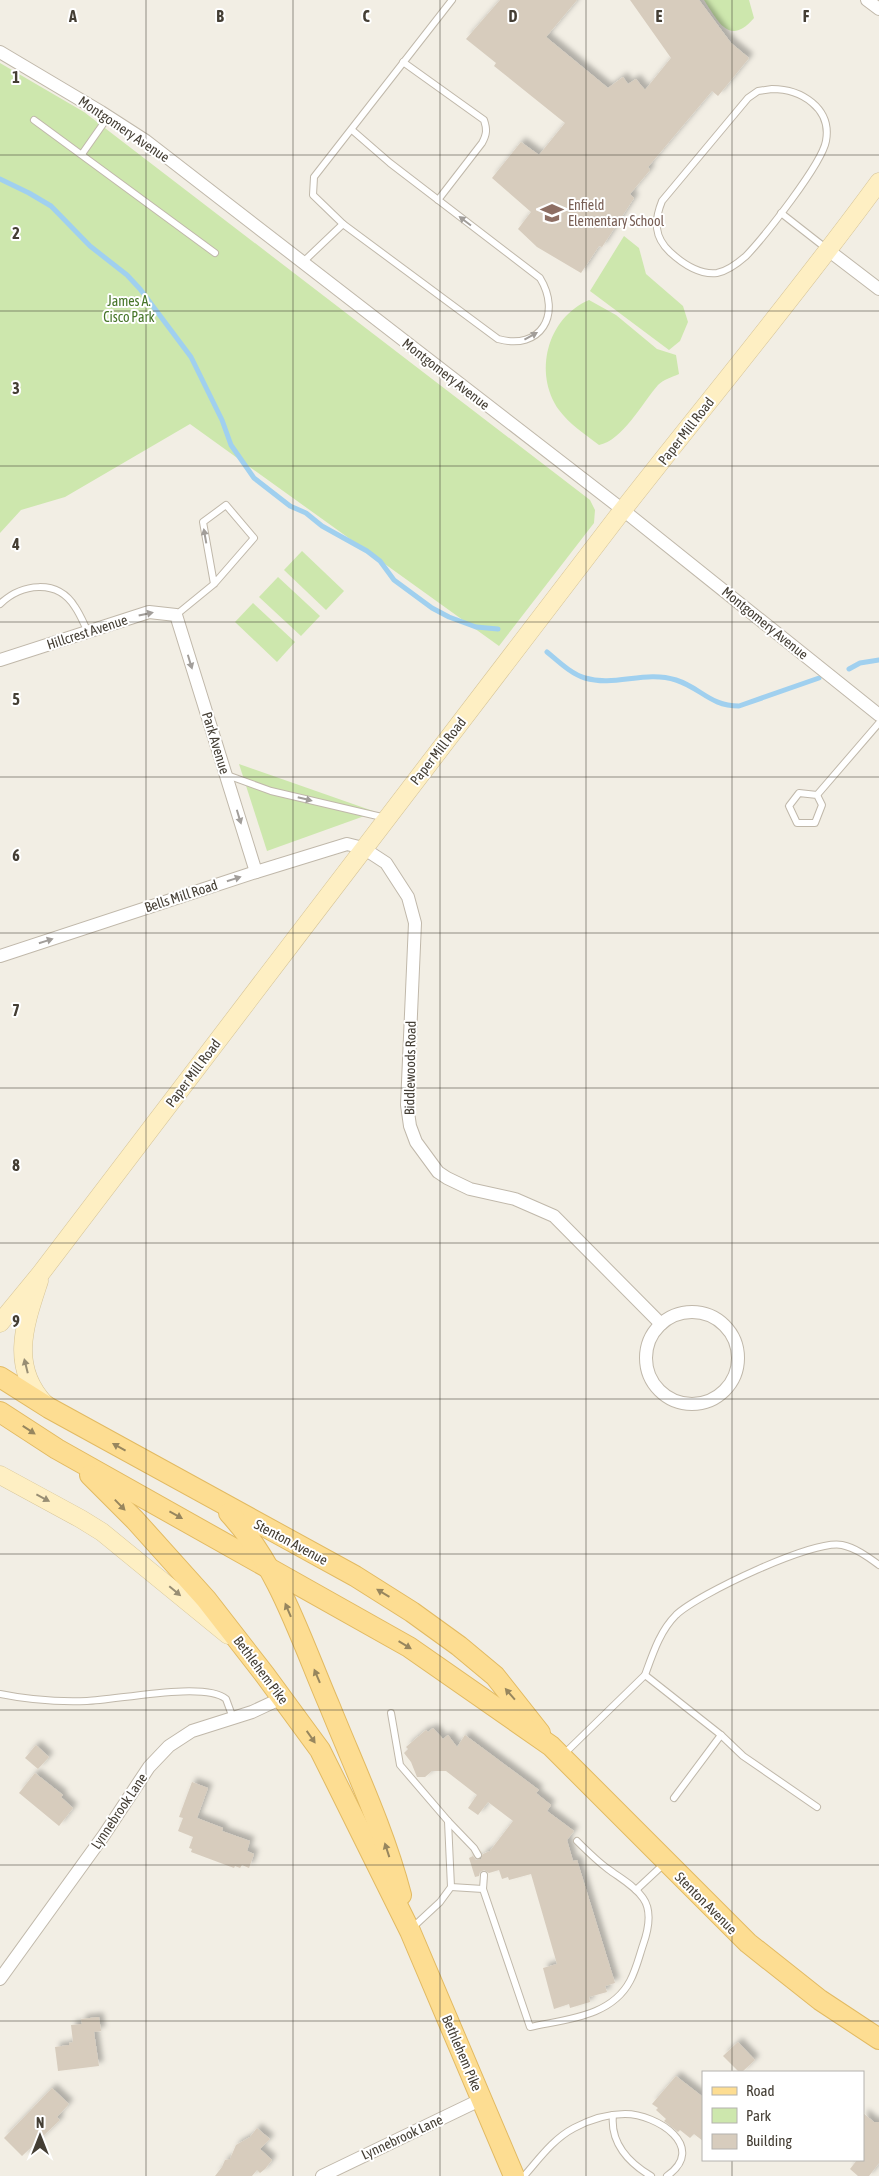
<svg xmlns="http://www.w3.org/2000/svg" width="879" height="2176" viewBox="0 0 879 2176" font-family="'Asap Condensed',sans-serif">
  <defs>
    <filter id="shadow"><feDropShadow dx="4.5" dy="-4.5" stdDeviation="2.5" flood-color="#0004"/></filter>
  </defs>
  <rect width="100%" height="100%" fill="#f2eee4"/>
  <g fill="#cde7ad">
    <path d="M704,0H749L754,18C729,47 718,21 704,0Z"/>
    <path d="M0,63L84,112L590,500L595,510L594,523L499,646L190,424L65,497L21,510L0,533Z"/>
    <path d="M624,236L639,248L646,274L683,306L688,322L680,341L669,350L590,291Z"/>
    <path d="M589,300L616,315L657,349L676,355L679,374C672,377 663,380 658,385C643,402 622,441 599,445C585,434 570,425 559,410C533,373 547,318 589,300Z"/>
    <path d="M302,551L344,591L326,610L284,570Z"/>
    <path d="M278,577L320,616L301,636L259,597Z"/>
    <path d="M253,603L295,642L277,662L235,622Z"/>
    <path d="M239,764L373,811L370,814L267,851Z"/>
  </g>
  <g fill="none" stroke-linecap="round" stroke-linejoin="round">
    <g stroke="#a0d0ef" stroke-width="5">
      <path d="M0,179L29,193L51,206L90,246L127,275L140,289L191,357L222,420L231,445L254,478L290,506L306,513L322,526L367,551L380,561L394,580L432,608L449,617L476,627L498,629"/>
      <path d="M547,652C558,661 571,674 585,678C615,687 645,670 676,680C701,688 710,706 739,706L819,678"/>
      <path d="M849,669L860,663L879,660"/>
    </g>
  </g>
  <g fill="#d7ccbd" filter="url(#shadow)">
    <path d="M500,0H577L546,37L608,88L623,77L628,84L636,79L645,90L671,58L630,0H699L731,43L749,58L718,96L712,91L648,167L650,170L630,194L634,198L602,247L599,246L581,273L537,247L518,229L531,212L492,178L521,142L539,155L565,123L494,66L496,63L466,39Z"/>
    <path d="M433,1728L443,1739L448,1735L457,1747L465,1735L539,1790L536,1793L551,1805L547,1811L574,1831L567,1840L573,1861L577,1860L615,1983L605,1986L607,1992L589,1997L590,2002L570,2008L569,2004L554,2009L543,1968L557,1964L531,1874L509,1880L508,1877L502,1879L499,1870L489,1873L484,1870L480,1872L479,1876L475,1877L469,1858L473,1856L476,1860L481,1859L483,1854L490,1851L513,1821L488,1802L478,1815L468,1808L477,1795L446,1771H432L425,1777H417L411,1762L404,1753L408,1749L406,1747L426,1730L428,1732Z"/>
    <path d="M36,1745L49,1757L38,1769L25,1758Z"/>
    <path d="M35,1773L63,1795L61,1797L73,1808L59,1826L19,1793Z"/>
    <path d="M192,1782L208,1788L197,1818L223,1828L222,1831L250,1841L247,1851L254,1854L249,1868L242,1865L240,1868L235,1866L234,1868L191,1852L192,1849L189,1848L193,1837L178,1831L183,1818L179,1817Z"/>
    <path d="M99,2017L101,2031L94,2032L99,2066L58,2071L55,2047L69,2045V2043L73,2042L71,2025L82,2024L81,2019Z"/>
    <path d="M738,2042L755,2060L742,2072H739L723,2056Z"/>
    <path d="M676,2076L703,2097V2141L694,2134L690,2138L680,2130L678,2132L664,2121L666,2119L656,2110L658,2108L652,2104Z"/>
    <path d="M52,2088L69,2104L57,2117L60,2120L22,2156L4,2138Z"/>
    <path d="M863,2113L874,2122H879V2163L869,2176H858L850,2169L857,2160H863Z"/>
    <path d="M257,2128L270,2139L260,2149L272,2160L265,2169L260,2173L257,2170L252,2176H215L222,2167L225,2160L230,2159L236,2145L250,2137Z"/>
  </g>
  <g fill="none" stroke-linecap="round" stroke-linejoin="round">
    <defs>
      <g id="lane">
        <path d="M403,62L484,120C487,129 487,134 482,143L438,200"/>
        <path d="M772,89C801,89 832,108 826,141C822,164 764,237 746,256C738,263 728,271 717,273C699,275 683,264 670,252C654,237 654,221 662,201L748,98L758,91Z"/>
        <path d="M34,120L215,253"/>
        <path d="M82,154L108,117"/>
        <path d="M781,213L827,249"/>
        <path d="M343,224L313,195L314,177L452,0"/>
        <path d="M302,263L343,224L498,339C541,351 562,314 540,278L390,163L352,130"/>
        <path d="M0,604C21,584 57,578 75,607C80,614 84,624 88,632"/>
        <path d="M176,615L214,584L254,538L226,505L203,522L214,584"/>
        <path d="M227,775L271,791L386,818"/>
        <path d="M799,793L817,795L822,805L815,823H797L789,806Z"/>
        <path d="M817,795L879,723"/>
        <path d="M645,1675C653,1653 660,1631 676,1615C698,1594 814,1539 842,1545C856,1548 868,1557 879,1565"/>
        <path d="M0,1694C29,1700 58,1702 87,1701C117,1700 205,1681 226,1699L233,1718"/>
        <path d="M391,1713L400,1765L448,1821L451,1887L440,1902L412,1928"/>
        <path d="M721,1735L743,1756L817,1807"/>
        <path d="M564,1754L645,1675L721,1735L674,1798"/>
        <path d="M448,1821L474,1848L478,1855"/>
        <path d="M451,1887L483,1889L530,2027C566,2019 611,2017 630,1981C636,1970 639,1957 643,1945C648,1931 653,1912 643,1898C635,1886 620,1878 608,1869C597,1861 587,1851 577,1841"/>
        <path d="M483,1889L484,1875"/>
        <path d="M636,1890L665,1863"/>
        <path d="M613,2115C610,2143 629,2163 651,2176"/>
        <path d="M524,2176C539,2159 553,2139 574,2128C589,2120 608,2114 625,2114C657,2114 708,2147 667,2176"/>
      </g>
      <g id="street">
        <path d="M867,0L879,9"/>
        <path d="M0,52L101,112L146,141L623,510L879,715"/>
        <path d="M828,250L879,289"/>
        <path d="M0,660L149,612L176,615L256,872"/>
        <path d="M0,956L256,872L347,844L363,848L386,863L408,897L415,923L407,1105L410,1126L416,1142L438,1172L447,1178L470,1189L515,1199L554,1216L661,1324"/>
        <circle cx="692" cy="1358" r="46"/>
        <path d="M0,1979L104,1835L149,1767L169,1746L192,1731L252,1712L282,1698"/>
        <path d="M322,2176L482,2099"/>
      </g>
      <g id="secondary">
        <path d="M39,1281C25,1324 9,1366 45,1404"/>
        <path d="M0,1323L41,1273C232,1022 423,770 615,520C703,407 795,297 879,182"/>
        <path d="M0,1475L81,1519L102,1532L228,1635"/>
      </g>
      <g id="primary">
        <path d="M0,1377L49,1408L355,1576L412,1612L459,1646L495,1676L540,1733"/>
        <path d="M0,1412L57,1449L409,1647L551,1746L748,1943L820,2000L879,2039"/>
        <path d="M90,1475L135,1520L206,1599L265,1675L320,1750L410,1931L514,2176"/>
        <path d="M229,1513C279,1567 301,1640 330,1707C355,1769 384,1830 401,1895"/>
      </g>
    </defs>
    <use href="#lane" stroke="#c0b8aa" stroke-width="8"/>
    <use href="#street" stroke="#c0b8aa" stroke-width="14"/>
    <use href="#secondary" stroke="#d5c396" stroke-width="19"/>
    <use href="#primary" stroke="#e2ba62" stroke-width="22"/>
    <use href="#lane" stroke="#fff" stroke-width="6"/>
    <use href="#street" stroke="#fff" stroke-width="12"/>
    <use href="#secondary" stroke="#feefc3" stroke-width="18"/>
    <use href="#primary" stroke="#fddd92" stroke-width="20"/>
  </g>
  <defs><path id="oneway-solid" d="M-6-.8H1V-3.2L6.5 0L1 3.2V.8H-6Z" transform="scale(1.25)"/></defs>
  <g fill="#a29e9a">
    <use href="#oneway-solid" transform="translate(465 221) rotate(-143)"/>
    <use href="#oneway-solid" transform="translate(531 336) rotate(-29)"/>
    <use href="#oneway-solid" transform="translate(205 536) rotate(-100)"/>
    <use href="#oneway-solid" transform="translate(146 614) rotate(-12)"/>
    <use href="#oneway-solid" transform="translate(190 662) rotate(73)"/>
    <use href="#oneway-solid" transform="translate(305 799) rotate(14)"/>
    <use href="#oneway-solid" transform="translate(239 817) rotate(73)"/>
    <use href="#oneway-solid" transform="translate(234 879) rotate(-18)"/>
    <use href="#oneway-solid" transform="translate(46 941) rotate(-18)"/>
  </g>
  <g fill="#988e74">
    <use href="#oneway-solid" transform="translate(26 1366) rotate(-104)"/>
    <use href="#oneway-solid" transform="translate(43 1498) rotate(28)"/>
    <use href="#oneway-solid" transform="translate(175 1591) rotate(40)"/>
  </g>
  <g fill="#97865e">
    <use href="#oneway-solid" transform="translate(29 1430) rotate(33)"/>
    <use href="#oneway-solid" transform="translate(119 1447) rotate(-151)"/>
    <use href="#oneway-solid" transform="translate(120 1505) rotate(46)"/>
    <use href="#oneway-solid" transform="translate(176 1515) rotate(29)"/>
    <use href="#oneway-solid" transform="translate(383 1593) rotate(-149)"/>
    <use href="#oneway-solid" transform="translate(288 1610) rotate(-113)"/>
    <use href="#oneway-solid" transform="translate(405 1645) rotate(31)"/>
    <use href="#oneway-solid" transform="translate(317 1676) rotate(-113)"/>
    <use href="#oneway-solid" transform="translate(510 1694) rotate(-131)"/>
    <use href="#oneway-solid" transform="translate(311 1737) rotate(55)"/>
    <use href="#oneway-solid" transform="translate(387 1850) rotate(-108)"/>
  </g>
  <path fill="none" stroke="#443e34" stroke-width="1" stroke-opacity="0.55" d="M146,0V2176M293,0V2176M440,0V2176M586,0V2176M732,0V2072M0,155H879M0,311H879M0,466H879M0,622H879M0,777H879M0,933H879M0,1088H879M0,1243H879M0,1399H879M0,1554H879M0,1710H879M0,1865H879M0,2021H879M732,2160V2176"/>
  <defs>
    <symbol id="school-bare" viewBox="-9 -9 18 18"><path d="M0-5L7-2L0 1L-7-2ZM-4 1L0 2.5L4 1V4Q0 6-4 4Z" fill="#8d6e63" stroke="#fff" stroke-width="2.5" paint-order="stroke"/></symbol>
  </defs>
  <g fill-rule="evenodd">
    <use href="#school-bare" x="536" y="197" width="32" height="32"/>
  </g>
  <g text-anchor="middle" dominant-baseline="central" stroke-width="4" stroke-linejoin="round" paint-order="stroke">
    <g font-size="14" fill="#443e34" stroke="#fff">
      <text transform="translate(124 129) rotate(34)">Montgomery Avenue</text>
      <text transform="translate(446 374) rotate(38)">Montgomery Avenue</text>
      <text transform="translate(686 431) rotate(-52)">Paper Mill Road</text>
      <text transform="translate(765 623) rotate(39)">Montgomery Avenue</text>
      <text transform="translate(87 632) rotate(-18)">Hillcrest Avenue</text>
      <text transform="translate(216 743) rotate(73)">Park Avenue</text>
      <text transform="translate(438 751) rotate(-52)">Paper Mill Road</text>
      <text transform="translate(181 896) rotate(-18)">Bells Mill Road</text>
      <text transform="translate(410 1068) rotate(-89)">Biddlewoods Road</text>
      <text transform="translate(193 1073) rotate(-53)">Paper Mill Road</text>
      <text transform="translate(291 1542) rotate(28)">Stenton Avenue</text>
      <text transform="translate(261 1670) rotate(53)">Bethlehem Pike</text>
      <text transform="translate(119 1811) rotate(-56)">Lynnebrook Lane</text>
      <text transform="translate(706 1903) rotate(45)">Stenton Avenue</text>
      <text transform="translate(462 2053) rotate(67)">Bethlehem Pike</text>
      <text transform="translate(402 2137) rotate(-25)">Lynnebrook Lane</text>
    </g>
    <g font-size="14" fill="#785e54" stroke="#fff" text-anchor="start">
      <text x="568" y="205">Enfield<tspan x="568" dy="16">Elementary School</tspan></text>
    </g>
    <g font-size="14" fill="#467528" stroke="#fff">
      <text x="129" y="301">James A.<tspan x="129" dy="16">Cisco Park</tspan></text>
    </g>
  </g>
  <g font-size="16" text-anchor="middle" font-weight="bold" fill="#443e34" stroke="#fff" stroke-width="4" stroke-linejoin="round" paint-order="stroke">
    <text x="73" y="22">A</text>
    <text x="220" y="22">B</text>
    <text x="366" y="22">C</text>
    <text x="513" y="22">D</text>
    <text x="659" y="22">E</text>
    <text x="806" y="22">F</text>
    <text x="16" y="83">1</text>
    <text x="16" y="239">2</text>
    <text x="16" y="394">3</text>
    <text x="16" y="550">4</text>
    <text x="16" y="705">5</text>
    <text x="16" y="861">6</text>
    <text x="16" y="1016">7</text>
    <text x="16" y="1171">8</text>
    <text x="16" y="1327">9</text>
  </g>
  <rect x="702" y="2071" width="162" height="90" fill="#ffffff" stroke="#b4b2ae"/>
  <rect x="712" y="2087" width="25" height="8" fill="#fddd92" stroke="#b4b2ae"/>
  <text x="746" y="2096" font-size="15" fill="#443e34">Road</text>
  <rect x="712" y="2108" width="25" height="15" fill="#cde7ad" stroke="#b4b2ae"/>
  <text x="746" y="2121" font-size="15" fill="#443e34">Park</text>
  <rect x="712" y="2134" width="25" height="15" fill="#d7ccbd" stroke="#b4b2ae"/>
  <text x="746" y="2146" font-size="15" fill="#443e34">Building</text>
  <g transform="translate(40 2136)" stroke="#ffffff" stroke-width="4" paint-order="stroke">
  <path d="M0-4L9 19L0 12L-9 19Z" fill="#443e34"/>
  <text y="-8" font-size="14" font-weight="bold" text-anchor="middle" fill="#443e34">N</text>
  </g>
</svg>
